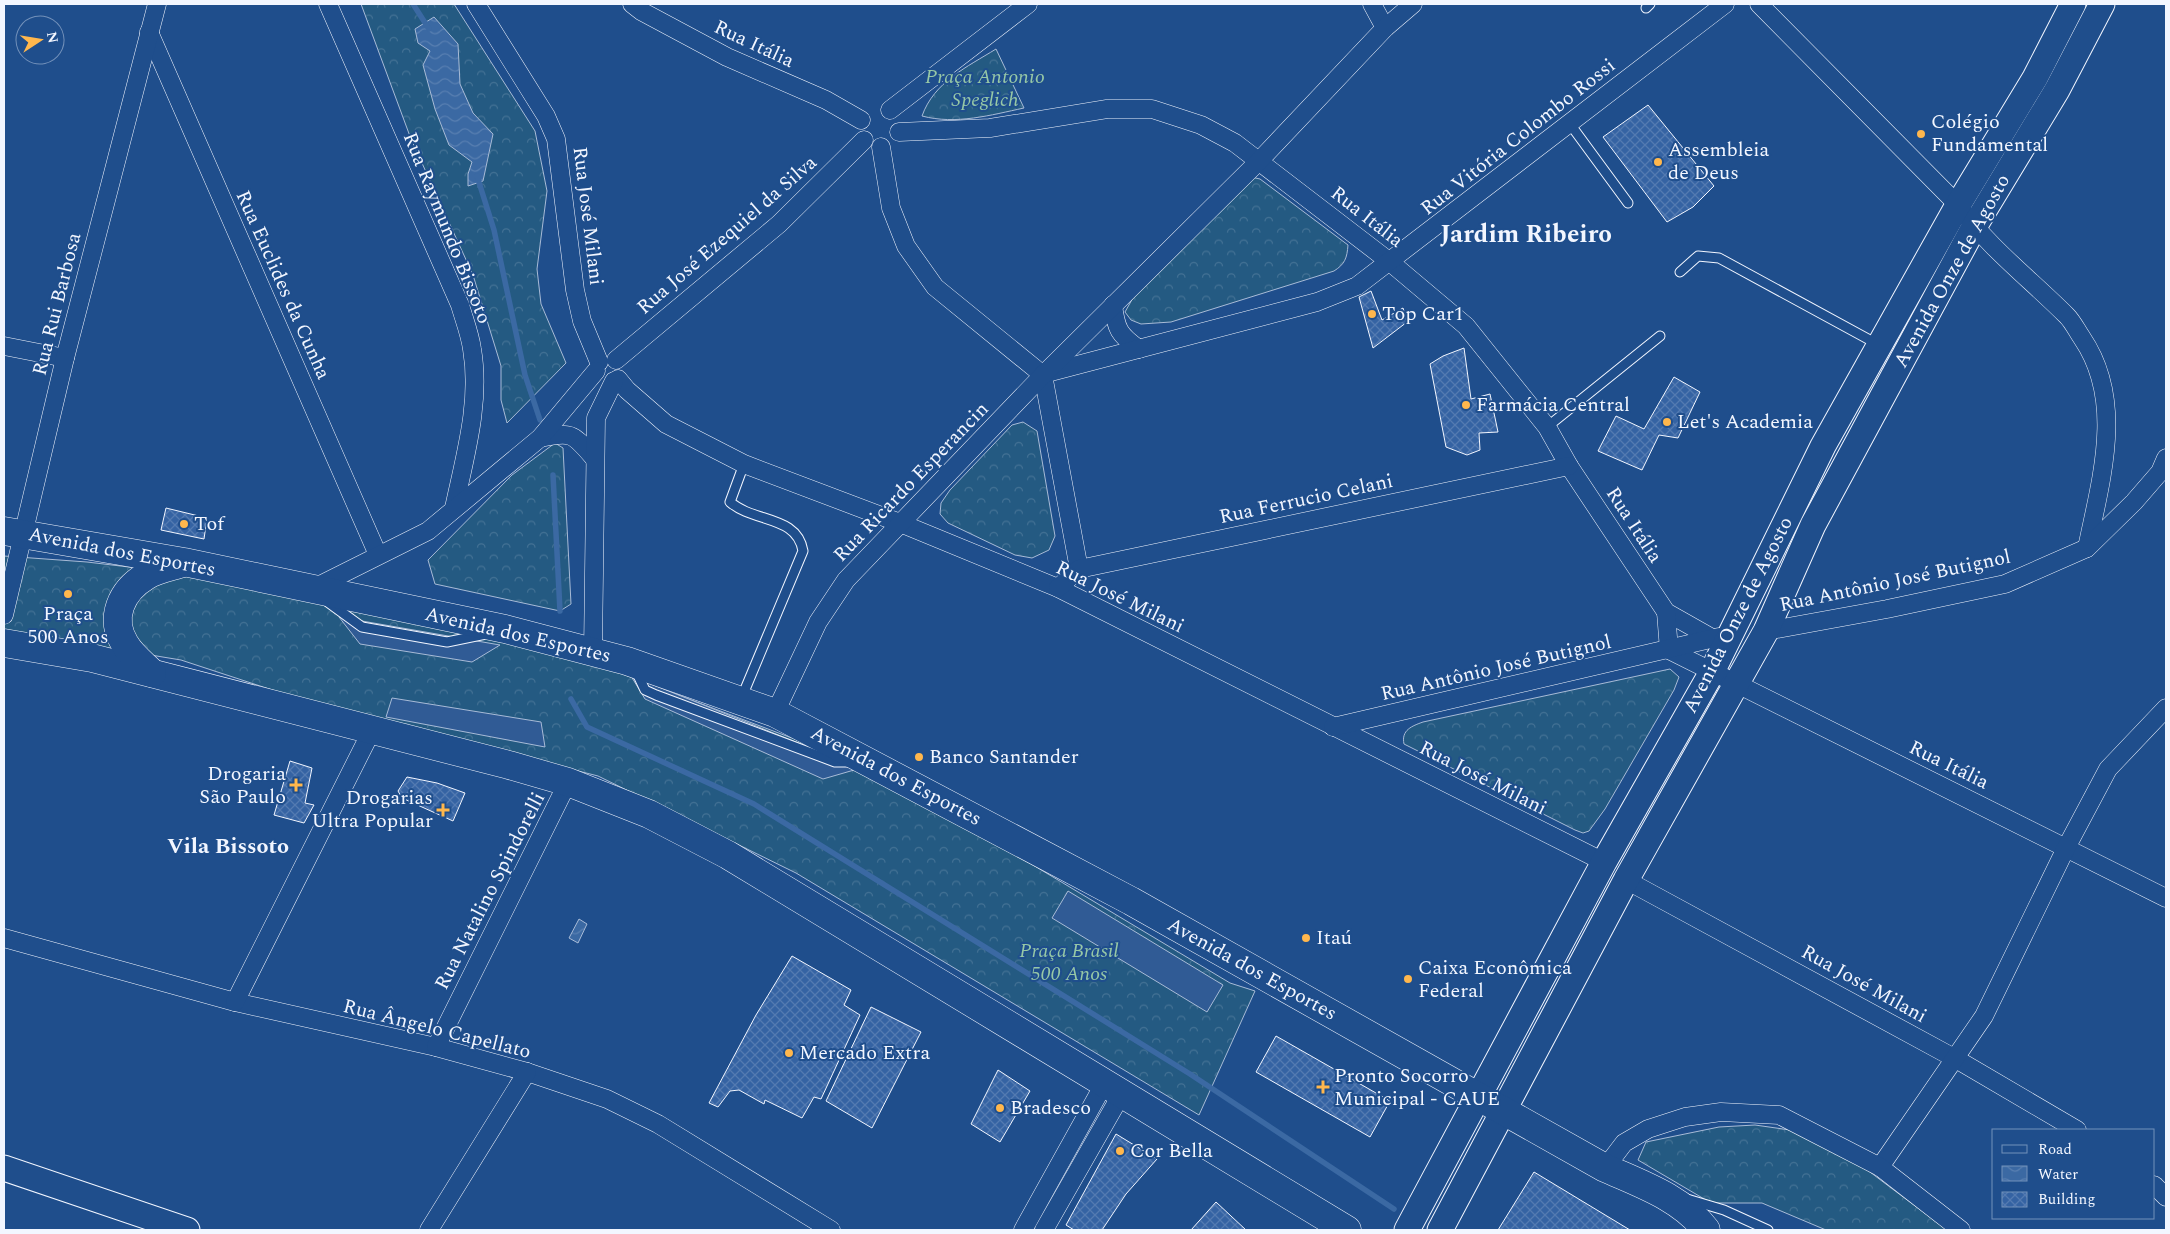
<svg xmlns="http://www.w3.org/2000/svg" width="2170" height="1234" viewBox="0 0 2170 1234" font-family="Spectral,serif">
  <defs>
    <pattern id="forest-crowns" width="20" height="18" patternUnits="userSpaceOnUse" patternTransform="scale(1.25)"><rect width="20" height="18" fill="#245a82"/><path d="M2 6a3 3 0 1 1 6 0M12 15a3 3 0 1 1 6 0" fill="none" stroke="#447295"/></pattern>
    <pattern id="water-waves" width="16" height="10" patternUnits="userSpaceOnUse" patternTransform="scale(1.25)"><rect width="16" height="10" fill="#3b69a3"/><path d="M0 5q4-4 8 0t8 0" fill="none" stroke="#587fb1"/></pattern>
    <pattern id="building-cross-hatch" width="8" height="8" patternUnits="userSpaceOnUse" patternTransform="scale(1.25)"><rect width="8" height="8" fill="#3563a3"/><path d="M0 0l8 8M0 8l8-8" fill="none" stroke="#537ab1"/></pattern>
  </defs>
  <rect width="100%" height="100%" fill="#1f4e8c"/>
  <g fill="url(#forest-crowns)" stroke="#a8bbd7">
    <path d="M361,4H454L535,131L547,191L537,269L541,304L566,363L507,423L501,400V366L473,275L411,139Z"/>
    <path d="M996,49L1024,108C991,115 956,125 922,116C934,82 967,67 996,49Z"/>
    <path d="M1251,177L1260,179L1348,245C1347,258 1345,264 1334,271L1171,322L1141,324L1131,320L1125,312L1134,296Z"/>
    <path d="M1023,422L1037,431L1055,536L1049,550L1032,558L1015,555L948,523L940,514L941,503L950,490L1012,425Z"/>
    <path d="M555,443L563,448L571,604L560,611L435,584L428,560L512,475Z"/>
    <path d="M4,556L87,562L204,576L591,662L871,768L1230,983L1255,991L1199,1115L796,873L598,776L315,704L181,660L4,631Z"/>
    <path d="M1670,669L1679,677L1674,690L1605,809L1589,831L1583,833L1575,830L1404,744C1401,730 1412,726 1423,722Z"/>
    <path d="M1755,1125L1790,1130L1858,1163L1947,1230H1826L1762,1203H1711L1638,1160L1646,1142L1719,1127Z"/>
  </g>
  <g fill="#305b95" stroke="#a8bbd7">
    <path d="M339,617L500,645L472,662L360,644Z"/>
    <path d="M631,676L861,768L823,779L645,699Z"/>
    <path d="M392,698L541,722L545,747L386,717Z"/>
    <path d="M1068,891L1223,985L1207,1012L1052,918Z"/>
  </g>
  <g fill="url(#water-waves)" stroke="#a8bbd7">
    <path d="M434,17L458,44L460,84L473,113L493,134L483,181L468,186V174L472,162L449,145L435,109L423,65L430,51L418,43L415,29Z"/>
    <path d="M579,919L587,924L578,943L569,938Z"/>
  </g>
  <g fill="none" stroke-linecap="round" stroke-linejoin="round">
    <g stroke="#3b69a3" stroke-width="5.5">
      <path d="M413,4L429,29"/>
      <path d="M477,176L494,230L525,375L540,420"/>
      <path d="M553,475L560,611"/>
      <path d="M571,699L587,727L754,804L1190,1074L1394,1209"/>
    </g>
  </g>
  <g fill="url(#building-cross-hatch)" stroke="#f2f6ff">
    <path d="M1648,105L1714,186L1693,207L1667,222L1603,137Z"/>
    <path d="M1371,291L1382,320L1403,308L1407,322L1373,348L1359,297Z"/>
    <path d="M1464,348L1471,399L1490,394L1498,432L1479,433L1480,450L1467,455L1446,447L1430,364L1443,356Z"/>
    <path d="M1674,377L1700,392L1678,438L1659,435L1642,470L1598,451L1616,416L1644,429Z"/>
    <path d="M166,508L207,518L204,539L161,530Z"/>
    <path d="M290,761L312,768L305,803L314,805L304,823L274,815Z"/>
    <path d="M407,777L437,783L465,793L453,821L402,798L398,791Z"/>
    <path d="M792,956L851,990L844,1005L860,1015L821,1099L814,1097L802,1118L765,1100L764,1104L739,1090L730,1091L718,1107L709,1103L756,1015Z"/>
    <path d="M871,1007L921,1032L872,1128L826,1101Z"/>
    <path d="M1276,1036L1390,1101L1370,1137L1256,1072Z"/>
    <path d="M998,1070L1030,1091L1000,1142L971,1124Z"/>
    <path d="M1116,1134L1157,1159L1126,1194L1102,1230H1074L1066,1225Z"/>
    <path d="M1534,1172L1630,1230H1498Z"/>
    <path d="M1216,1202L1246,1230H1191Z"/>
  </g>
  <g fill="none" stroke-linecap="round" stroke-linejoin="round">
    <defs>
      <g id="service">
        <path d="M1646,8L1650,4"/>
        <path d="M1570,124L1628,203"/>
        <path d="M1680,272L1698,256L1719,258L1879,345"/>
        <path d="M1547,427L1660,336"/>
        <path d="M325,600L362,627L447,642L486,634"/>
        <path d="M636,671L645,690L656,695L835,762H850"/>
        <path d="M741,699L803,551C797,515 754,523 730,502L744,464"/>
        <path d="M1687,1199L1724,1210L1768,1230"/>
      </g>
      <g id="minor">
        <path d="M328,4L460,305C464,319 470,334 472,349C481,402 465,456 454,508"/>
        <path d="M476,4L546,116L556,139L575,290L582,321L599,362"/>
        <path d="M632,4L641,11L727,57L826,100L861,120"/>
        <path d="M1372,4L1385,28"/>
        <path d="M1759,4L1958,205C1988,247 2030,279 2067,316C2073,322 2077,331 2082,338C2125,401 2101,479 2087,548"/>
        <path d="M149,32L378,555"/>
        <path d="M890,110L1028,4"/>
        <path d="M899,132L990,128L1107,109H1152L1201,125L1235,143L1390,262L1466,326L1547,427L1569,466L1666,612L1712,638"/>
        <path d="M881,147L891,208L906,246L935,287L1043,375L1079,569"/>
        <path d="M1113,305C1116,329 1119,335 1139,349"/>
        <path d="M4,346L65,358"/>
        <path d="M616,360L779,224L864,140"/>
        <path d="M1043,374L1317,302L1357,286L1725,4"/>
        <path d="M618,379L627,390L666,424L744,464L900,523L1058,588L1604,862"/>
        <path d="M540,438C573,431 573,434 594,458"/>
        <path d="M1058,588L1079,569L1569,466"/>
        <path d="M312,589L428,531L540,438L596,371"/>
        <path d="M1666,612L1669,650"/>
        <path d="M4,615L65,358L157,4"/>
        <path d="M1766,631L1887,609L2005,584L2087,548L2134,502L2160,472L2166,458"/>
        <path d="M1669,650L2166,898"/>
        <path d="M593,651L596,418L614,381"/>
        <path d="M775,713L818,622L846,580L1043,375L1259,161L1385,28L1413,4"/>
        <path d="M1333,727L1719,637"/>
        <path d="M1626,880L1956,1059L2077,1130"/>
        <path d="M4,938L235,1002L436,1047L527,1072L607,1099L658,1124L831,1230"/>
        <path d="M235,1002L372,730"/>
        <path d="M436,1047L568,782"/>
        <path d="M1880,1167L1984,1016L2066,848L2108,769L2166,708"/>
        <path d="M1605,1168L1624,1143L1648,1129L1685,1117L1721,1112L1779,1115L1880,1167L1961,1230"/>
        <path d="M2154,1185L2166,1197"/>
        <path d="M429,1230L527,1072"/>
        <path d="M1023,1230L1104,1084"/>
        <path d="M1044,1230L1121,1095"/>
      </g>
      <g id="secondary">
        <path d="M4,1168L187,1230"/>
        <path d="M1407,1230L1604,862L1712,672L1823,446L1958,205L2035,78L2073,4"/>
        <path d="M1440,1230L1626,880L1766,631L1813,525L1974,227L2057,90L2102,4"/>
      </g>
      <g id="primary">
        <path d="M4,531L184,562L505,629L627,661L775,713L1131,901L1605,1168C1641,1184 1682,1198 1706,1230"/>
        <path d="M4,643L92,658L509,765L568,782L649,814L728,855L1347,1230"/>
        <path d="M152,673C143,664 131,655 125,644C109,618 121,591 146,576C157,569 171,567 183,563"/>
      </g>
    </defs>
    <use href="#service" stroke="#f2f6ff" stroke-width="11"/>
    <use href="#minor" stroke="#f2f6ff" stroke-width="19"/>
    <use href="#secondary" stroke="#f2f6ff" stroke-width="27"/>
    <use href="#primary" stroke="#f2f6ff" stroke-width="29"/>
    <use href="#service" stroke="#1f4e8c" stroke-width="9"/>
    <use href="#minor" stroke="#1f4e8c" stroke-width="18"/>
    <use href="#secondary" stroke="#1f4e8c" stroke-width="25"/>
    <use href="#primary" stroke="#1f4e8c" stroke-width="28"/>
  </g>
  <g fill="#ffb74d" stroke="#1f4e8c" stroke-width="2">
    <circle cx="1921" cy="134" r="5"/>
    <circle cx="1658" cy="162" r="5"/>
    <circle cx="1372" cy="314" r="5"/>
    <circle cx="1466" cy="405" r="5"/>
    <circle cx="1667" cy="422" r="5"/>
    <circle cx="184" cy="524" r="5"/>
    <circle cx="68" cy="594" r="5"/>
    <circle cx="919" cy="757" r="5"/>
    <path d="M293.5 777.5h5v5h5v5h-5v5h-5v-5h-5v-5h5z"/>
    <path d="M440.5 802.5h5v5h5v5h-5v5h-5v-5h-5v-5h5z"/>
    <circle cx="1306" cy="938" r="5"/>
    <circle cx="1408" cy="979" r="5"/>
    <circle cx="789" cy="1053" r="5"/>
    <path d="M1320.5 1079.5h5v5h5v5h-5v5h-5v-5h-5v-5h5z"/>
    <circle cx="1000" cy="1108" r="5"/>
    <circle cx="1120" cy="1151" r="5"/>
  </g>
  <g text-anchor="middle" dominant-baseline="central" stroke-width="4" stroke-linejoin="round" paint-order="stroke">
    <g font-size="20" fill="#f2f6ff" stroke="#1f4e8c">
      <text transform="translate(754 44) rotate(25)">Rua Itália</text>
      <text transform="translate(1518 137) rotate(-38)">Rua Vitória Colombo Rossi</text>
      <text transform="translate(588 216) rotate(83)">Rua José Milani</text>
      <text transform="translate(1367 217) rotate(38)">Rua Itália</text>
      <text transform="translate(447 228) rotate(68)">Rua Raymundo Bissoto</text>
      <text transform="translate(727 235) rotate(-41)">Rua José Ezequiel da Silva</text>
      <text transform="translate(1952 271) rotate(-61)">Avenida Onze de Agosto</text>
      <text transform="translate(283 285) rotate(66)">Rua Euclides da Cunha</text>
      <text transform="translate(57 304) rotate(-76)">Rua Rui Barbosa</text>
      <text transform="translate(911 482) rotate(-46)">Rua Ricardo Esperancin</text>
      <text transform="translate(1306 499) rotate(-12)">Rua Ferrucio Celani</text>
      <text transform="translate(1634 525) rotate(57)">Rua Itália</text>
      <text transform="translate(122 552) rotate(11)">Avenida dos Esportes</text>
      <text transform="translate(1895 581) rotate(-12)">Rua Antônio José Butignol</text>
      <text transform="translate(1120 597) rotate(26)">Rua José Milani</text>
      <text transform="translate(1738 615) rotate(-63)">Avenida Onze de Agosto</text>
      <text transform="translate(518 635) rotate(13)">Avenida dos Esportes</text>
      <text transform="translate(1496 668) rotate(-13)">Rua Antônio José Butignol</text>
      <text transform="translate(1949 765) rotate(26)">Rua Itália</text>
      <text transform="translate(896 776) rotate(28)">Avenida dos Esportes</text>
      <text transform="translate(1483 778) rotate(27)">Rua José Milani</text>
      <text transform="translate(490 891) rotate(-63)">Rua Natalino Spindorelli</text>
      <text transform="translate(1252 969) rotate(29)">Avenida dos Esportes</text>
      <text transform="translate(1864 984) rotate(29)">Rua José Milani</text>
      <text transform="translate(437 1029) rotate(14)">Rua Ângelo Capellato</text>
    </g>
    <g font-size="20" font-style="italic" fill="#97c8a6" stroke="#1f4e8c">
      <text x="985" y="77">Praça Antonio<tspan x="985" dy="23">Speglich</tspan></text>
      <text x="1069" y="951">Praça Brasil<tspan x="1069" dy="23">500 Anos</tspan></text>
    </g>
    <g font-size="20" fill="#f2f6ff" stroke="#1f4e8c" text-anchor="start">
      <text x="1931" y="122">Colégio<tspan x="1931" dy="23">Fundamental</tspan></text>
      <text x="1668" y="150">Assembleia<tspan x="1668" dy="23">de Deus</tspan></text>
      <text x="1382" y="314">Top Car1</text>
      <text x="1476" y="405">Farmácia Central</text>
      <text x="1677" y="422">Let's Academia</text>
      <text x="194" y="524">Tof</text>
      <text x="68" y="614" text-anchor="middle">Praça<tspan x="68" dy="23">500 Anos</tspan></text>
      <text x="929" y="757">Banco Santander</text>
      <text x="286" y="774" text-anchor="end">Drogaria<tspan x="286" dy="23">São Paulo</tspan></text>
      <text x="433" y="798" text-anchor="end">Drogarias<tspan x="433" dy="23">Ultra Popular</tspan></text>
      <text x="1316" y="938">Itaú</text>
      <text x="1418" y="968">Caixa Econômica<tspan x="1418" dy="23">Federal</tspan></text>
      <text x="799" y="1053">Mercado Extra</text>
      <text x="1334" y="1076">Pronto Socorro<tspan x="1334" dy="23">Municipal - CAUE</tspan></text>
      <text x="1010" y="1108">Bradesco</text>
      <text x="1130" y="1151">Cor Bella</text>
    </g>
    <g font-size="22" font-weight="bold" fill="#f2f6ff" stroke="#1f4e8c">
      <text x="228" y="846">Vila Bissoto</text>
    </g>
    <g font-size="25" font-weight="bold" fill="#f2f6ff" stroke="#1f4e8c">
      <text x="1526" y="235">Jardim Ribeiro</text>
    </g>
  </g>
  <rect width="2170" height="1234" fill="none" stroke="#f2f6ff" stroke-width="10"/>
  <rect x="1992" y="1129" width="162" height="90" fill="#1f4e8c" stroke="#7391ba"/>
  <rect x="2002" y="1145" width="25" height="8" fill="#1f4e8c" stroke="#7391ba"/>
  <text x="2038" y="1154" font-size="15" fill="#f2f6ff">Road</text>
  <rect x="2002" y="1166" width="25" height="15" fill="url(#water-waves)" stroke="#7391ba"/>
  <text x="2038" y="1179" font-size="15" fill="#f2f6ff">Water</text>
  <rect x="2002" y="1192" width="25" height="15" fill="url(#building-cross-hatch)" stroke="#7391ba"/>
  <text x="2038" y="1204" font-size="15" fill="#f2f6ff">Building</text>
  <g transform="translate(40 40) rotate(78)"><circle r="24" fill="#1f4e8c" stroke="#7391ba"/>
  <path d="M0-4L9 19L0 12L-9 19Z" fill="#ffb74d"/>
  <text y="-8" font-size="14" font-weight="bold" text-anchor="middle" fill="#f2f6ff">N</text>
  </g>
</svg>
